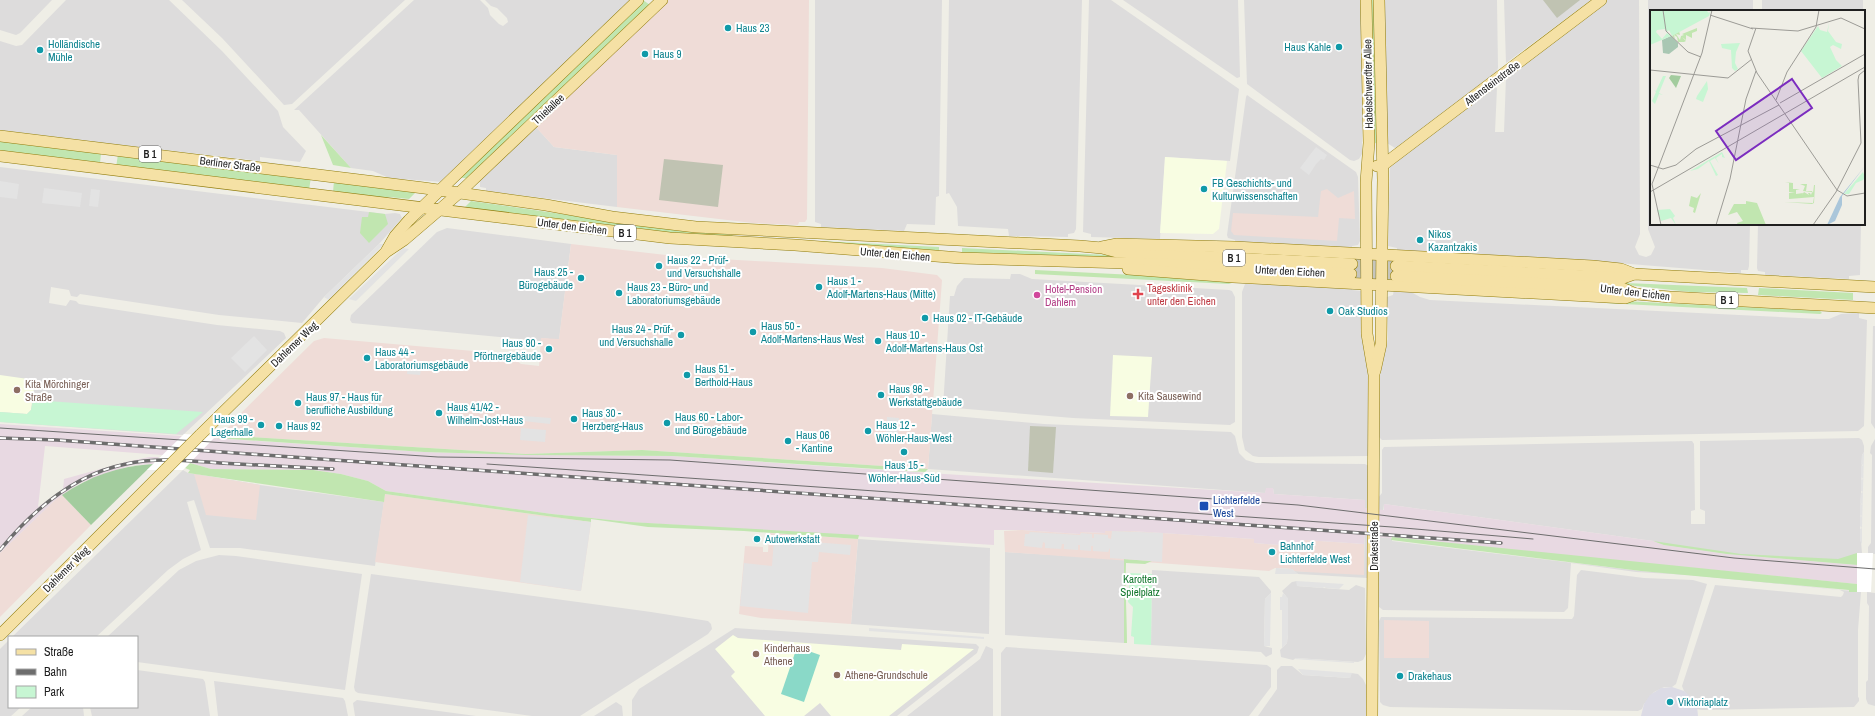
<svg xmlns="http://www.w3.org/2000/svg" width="1875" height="716" viewBox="0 0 1875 716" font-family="'Archivo Narrow',sans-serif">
  <rect width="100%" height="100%" fill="#efeee6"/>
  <g fill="#dddcdc">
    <path d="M0,0H52L20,33L16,35L0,30Z"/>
    <path d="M66,0H169L222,51L278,111L283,127L306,151L300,162L260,157V161L122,145L120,147L94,144L92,141L0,130V41L16,46L22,45Z"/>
    <path d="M182,0H405L292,104L284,105L222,38Z"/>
    <path d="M414,0H480L488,8L490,15L499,24L503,26L508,22L507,18L497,8L491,6L485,0H633L442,182L389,178L373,171L351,168L299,110H294Z"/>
    <path d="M815,0H942L939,196L936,197L935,225L907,224L904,231L821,227V224L815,222Z"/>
    <path d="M949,0H1082L1076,229L1074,233L1068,234V237L1009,236L1008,229L958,226L957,207L949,193L946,194Z"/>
    <path d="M1089,0H1111L1239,89L1230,161L1165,157L1160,239L1091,237V234L1083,232Z"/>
    <path d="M1123,0H1238L1240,77L1237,78Z"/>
    <path d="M1244,0H1362L1364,65L1362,145V154L1359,159L1354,161L1350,160L1247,84Z"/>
    <path d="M1384,0H1497L1498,68L1496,73L1400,146L1395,148L1387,143Z"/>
    <path d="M1504,0H1591L1506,63Z"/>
    <path d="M1607,0H1639L1640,234L1635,247L1639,255L1646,257L1651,255L1655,247L1648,229V0H1753V11H1651V224H1750L1749,266L1748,270H1741V273L1593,261L1397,251V248L1388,246L1390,167L1493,87L1497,88L1495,132H1504L1506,77Z"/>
    <rect x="1762" y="0" width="101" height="11"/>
    <path d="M1247,95L1356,172L1358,177L1360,241L1358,245L1352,246V249L1235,243V240L1228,238L1227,235L1246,97Z"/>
    <path d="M535,126L554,147L617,155V207L486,191V188L480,187V179L516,144L518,145L524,139Z"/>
    <path d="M0,167L385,214L395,213L400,214L402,218L379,244L324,297L302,323L219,315L80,294L77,297L71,296L69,290L51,287L49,303L66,306L70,300L76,301L79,304L217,325L280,331L284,333L286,338L183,435L0,422Z"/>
    <path d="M1758,224H1861L1860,275L1849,276V279L1765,275V272L1758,271L1757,268Z"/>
    <path d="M447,228L571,244L559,340L541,338V341L352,323L350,320L351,315L437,232Z"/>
    <path d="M1011,274H1020L1032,279L1229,290L1232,291L1235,297V422L1230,425L1073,418L943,407L950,296H954L957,286L964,278L1010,279Z"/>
    <path d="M1245,284L1352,286V290L1361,291L1369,373V453L1368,456L1259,457L1253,456L1245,450L1242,437V292Z"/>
    <path d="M1394,289L1411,292L1420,297L1430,300L1820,319H1829L1841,314L1859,313V318L1867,320L1864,426L1858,431L1382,440L1379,437V375L1388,339L1387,297L1393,295Z"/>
    <path d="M1873,326H1875V429L1871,423Z"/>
    <path d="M932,414L1044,424L1231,432L1235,436L1239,453L1246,460L1256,463L1365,464L1369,466L1367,578L1298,574L1294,571L1364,574L1365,500L1274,494L1273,488H1267L1265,493L928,469Z"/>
    <path d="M1859,438L1862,440L1864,446V452L1862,455L1860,529L1862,553H1857L1858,565L1727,554L1664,545L1653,541L1384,504L1382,521V538H1392V541L1641,571L1710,576L1861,592L1858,630V697L1859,698V701L1854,707L1702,710L1697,709L1694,701L1684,691L1682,686L1715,585L1841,597L1843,595L1844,592L1840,590L1689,575L1636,572L1571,563L1568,608L1564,612L1383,610L1379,607L1378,498L1382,493V450L1384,447L1692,441L1694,444L1695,510L1691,511V524H1705V511L1700,509V441Z"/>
    <path d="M1875,439V554L1868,553V547L1871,543L1872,455L1870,453L1871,446Z"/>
    <path d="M183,470L188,473L260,485L384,502L375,566L240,548H210L194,500L187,502L201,550L183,559L168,570L96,637H12Z"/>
    <path d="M858,539L990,548L989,634L851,624Z"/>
    <path d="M1005,552L1124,559V643L1005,635Z"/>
    <path d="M219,555L236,556L362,574L345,690L137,662V637H107L179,570L196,561Z"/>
    <path d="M1152,570L1259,577L1271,591V593L1265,599L1264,646L1272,648V654L1266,657L1261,652L1151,645Z"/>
    <path d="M1581,570L1644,578L1693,580L1707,584L1676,684L1672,687H1664L1654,692L1644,704L1642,709L1638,711L1390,707L1383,705L1380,702L1379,621L1381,617L1572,619L1574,616L1577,575Z"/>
    <path d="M371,574L651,612L708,621L711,624L712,629L708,634L580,716H532L358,693L355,691L354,687Z"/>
    <path d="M1297,581V586L1349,590L1356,585L1365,588L1366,654L1363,660L1358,662L1296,658L1293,660L1281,657L1280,650L1287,643L1288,634V599L1282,591L1292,582Z"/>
    <path d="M1867,592L1875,593V706L1868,704L1866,699V682L1868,680L1869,606L1867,603Z"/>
    <path d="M735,628L976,644L979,647L977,653L897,716H632V700L639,689Z"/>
    <path d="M9,640V707H21L11,716H0V649Z"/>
    <path d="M986,646L993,649V716H907L980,659Z"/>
    <path d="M1006,647L1267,665L1271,668V687L1249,716H1001V653Z"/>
    <path d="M1281,666H1292L1303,675L1350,678L1351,673L1358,674L1363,679L1366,685V716H1258L1277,689V670Z"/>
    <path d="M137,670L203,679L205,682L210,716H92L90,707H137Z"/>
    <path d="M214,681L343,698L345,701L348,716H218Z"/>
    <path d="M357,700L476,716H355L353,703Z"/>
    <path d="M616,702L622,706L623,716H594Z"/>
    <path d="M32,707H83L84,716H22Z"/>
  </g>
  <g fill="#efdcd7">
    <path d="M666,0H809L807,219L805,222H799L798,225L753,223L617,207V155L554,147L535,126Z"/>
    <path d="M1327,189L1338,198L1354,191L1355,219L1339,218L1337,241L1234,235L1231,231L1233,213L1318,217L1321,191Z"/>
    <path d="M571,244L683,257L882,268L937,275L942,280L928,469L642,450L526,454L218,435L224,431L231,425L230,424L314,341L324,338L508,354L521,364L539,366L541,338L559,339Z"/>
    <path d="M194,474L260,485L256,520L206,515Z"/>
    <path d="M385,494L591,522L581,591L375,562Z"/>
    <path d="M62,495L91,525L0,617V553L54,501Z"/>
    <path d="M1022,530L1080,534V532L1104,533L1105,531H1131L1254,539V543L1305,547V540L1364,544V575L1306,572L1294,571L1292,569L1275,568L1269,571L1005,552L1004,531Z"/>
    <path d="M769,533L858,539L851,624L761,618L739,614L745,546L763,547V552H768Z"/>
    <path d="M1384,620L1429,621V658H1384Z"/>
  </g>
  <path fill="#e8d9e2" d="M0,424L424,452L526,455L673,456L944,474L1265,493L1266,488H1273L1274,494L1365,500V508L1384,510V504L1653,541L1664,545L1727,554L1858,565L1857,584L1365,536L1364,544L1305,540V547L1254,543V539L1131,531H1105V533L1080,532V534L1022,530H994V545L630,522L552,514L386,491L368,481L341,474L313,470L211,469L162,455L45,446L38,507L63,490L64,479L126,462L149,457H159L153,464L132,465L80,483L54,501L0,553Z"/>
  <g fill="#f8fde2">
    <path d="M1165,157L1227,161L1219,229L1213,234L1160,233Z"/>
    <path d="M1113,355L1152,357L1148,417L1110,416Z"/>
    <path d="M0,375L35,380L31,410L27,414L0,412Z"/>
    <path d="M733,635L738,638L901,650L902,644L974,649L889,716H831L820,703L804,716H765L731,676L735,672L715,649Z"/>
  </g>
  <g fill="#c0c3b2">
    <path d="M1543,0H1580L1557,18Z"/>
    <path d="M664,159L723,165L718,207L659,200Z"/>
    <path d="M1030,426L1056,427L1053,473L1028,471Z"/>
  </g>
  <g fill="#c1e6b0">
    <path d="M643,0L650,5L470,179L457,177Z"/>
    <path d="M1369,0H1376L1379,142L1373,144Z"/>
    <path d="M321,135L351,168L333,165Z"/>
    <path d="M0,140L101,153L100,164L0,153Z"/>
    <path d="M118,154L311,177L309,190L116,168Z"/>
    <path d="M334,180L418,190L409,199L389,197L381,199L333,193Z"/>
    <path d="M471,201L589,218L732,235L734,237L688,236L463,209Z"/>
    <path d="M369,212L385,214L388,224L369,243L360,233L362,217H368Z"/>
    <path d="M821,241L939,247V252L820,243Z"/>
    <path d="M962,248L1148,257L1149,260L962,253Z"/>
    <path d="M1035,270L1234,280V282L1229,284L1035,274Z"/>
    <path d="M1601,282L1747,288L1748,293L1690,292Z"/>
    <path d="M1759,288L1853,293V300L1758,295Z"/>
    <path d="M1605,300L1820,311L1822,313L1820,314L1604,303Z"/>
    <path d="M218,435L526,454L642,450L928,469L925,472L673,456L526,455L424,452L215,438Z"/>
    <path d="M190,463L211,469L313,470L341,474L368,481L386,491L552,514L630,522L859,535L858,539L744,531L648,527L591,519V522L385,494L384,502L188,473L190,470L185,468Z"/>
    <path d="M1392,537L1857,584V592H1849V590L1641,571L1391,540Z"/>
    <path d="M1653,541L1741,554L1838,559L1857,553L1858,565L1727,554L1664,545Z"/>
    <path d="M1124,559L1152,561L1145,564L1126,563C1125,591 1127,618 1127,643H1124Z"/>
  </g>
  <path fill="#a3cc9e" d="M153,464L91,525L62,495C90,476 119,466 153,464Z"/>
  <g fill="#c7f6d3">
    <path d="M33,400L203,412L176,434L0,422V412L27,414L31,410Z"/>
    <path d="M1130,573L1152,574L1151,645L1134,644V637L1131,636L1133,607L1128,602Z"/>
  </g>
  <path fill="#8ad9c8" d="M797,647L820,655L804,702L781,694Z"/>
  <g fill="#e3e3e3">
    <path d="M122,145L299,166L301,169L120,147Z"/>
    <path d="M1316,147L1327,155L1324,160L1321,159L1316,164L1309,175L1300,168Z"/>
    <path d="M0,181L19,184L17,199L0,197Z"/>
    <path d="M44,188L82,193L80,207L42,203Z"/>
    <path d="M91,189L100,190L98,207L89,206Z"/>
    <path d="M379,244H384L329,300L324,297Z"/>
    <path d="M403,248L409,249L356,301L349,299Z"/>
    <path d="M254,336L267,350L245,372L231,358Z"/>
    <path d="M408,362L422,364L420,375L407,374Z"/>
    <path d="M523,416L551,418L550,424L523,421Z"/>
    <path d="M887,417L899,418L897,444L885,443Z"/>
    <path d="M521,428L546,430L545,442L520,440Z"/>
    <path d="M1864,452L1862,528V544L1860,541V529L1862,528L1860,526V517L1862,516L1860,515V505L1862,504L1860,503L1861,493L1863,492L1861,491V480L1863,479L1861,477V467L1863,465L1861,464L1862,455Z"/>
    <path d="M528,515L591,522L581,591L520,582Z"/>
    <path d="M1112,531L1163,533L1162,562L1110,558V548L1108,552L1093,551V546H1091V551L1080,550V545H1078V550L1064,549V544H1062L1061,549L1045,548V543L1043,542L1042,548L1024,546L1025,534H1029L1030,532L1080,535L1081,533L1092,534V538H1094V534L1108,535V538L1111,539Z"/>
    <path d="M774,539L851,545L850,555L819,552L818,562H812L808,613L740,606L744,563L772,566Z"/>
    <path d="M1276,568L1292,569L1298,574H1275Z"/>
    <path d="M1296,581L1344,584L1339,589L1326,588L1324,587L1323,588L1297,586Z"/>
    <path d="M1271,593L1270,646H1264L1265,599Z"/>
    <path d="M1283,593L1288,598V634L1287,643L1282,648V610H1280V597H1282Z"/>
    <path d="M869,628L984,637V639L869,631Z"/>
    <path d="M1296,658L1354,662V663L1294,659Z"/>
    <path d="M1298,669L1352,673L1350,678L1303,675Z"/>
  </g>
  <path fill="#dcdbe5" d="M1672,687L1684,691L1692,698L1697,706L1698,716H1641L1644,704L1650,695L1661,688Z"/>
  <g fill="#fff">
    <path d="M184,434L216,436L183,470H147Z"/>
    <path d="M1857,553H1873L1871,592H1857Z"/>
  </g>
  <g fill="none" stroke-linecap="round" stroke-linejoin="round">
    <g stroke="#c5c5be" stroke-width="11" stroke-dasharray="11 5.5" stroke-linecap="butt">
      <path d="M1352,264L1396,266"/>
      <path d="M1351,274L1396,276"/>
    </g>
    <defs>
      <g id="major">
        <path d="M1366,0L1369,143L1366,182L1367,334L1374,375L1372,716"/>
        <path d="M0,136L424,188L546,205L612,217L696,227L1080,246L1102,248L1117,252L1352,264"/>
        <path d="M0,156L670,238L795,245L961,258L1160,264L1351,274"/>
        <path d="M1377,166L1383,165L1601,0"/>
        <path d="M1102,247L1117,244L1235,247L1593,266L1621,269L1634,274"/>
        <path d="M387,250L395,236L409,220L638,0"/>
        <path d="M1396,266L1623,278L1634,274L1875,287"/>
        <path d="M1128,269L1233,277L1625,298L1636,294"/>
        <path d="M1396,276L1622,288L1636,294L1670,297L1875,308"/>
        <path d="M1375,371L1381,344L1382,241L1383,180L1379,0"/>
        <path d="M200,435L386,252L404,240L459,193L662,0"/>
        <path d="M0,635L166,469"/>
      </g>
    </defs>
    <use href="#major" stroke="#907c0b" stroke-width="12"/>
    <use href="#major" stroke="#f5e1a5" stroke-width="11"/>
    <g stroke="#6d6d6d" stroke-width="1">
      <path d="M0,428L438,457L670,460L1298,505L1734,558L1875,569"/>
      <path d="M487,464L1392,527L1533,539"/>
    </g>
    <defs>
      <g id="rail">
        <path d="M0,438L57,440L306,458L1501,543"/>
        <path d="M0,550C32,511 75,474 126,464C156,457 190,461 220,463C258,465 295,467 333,469"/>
      </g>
    </defs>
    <use href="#rail" stroke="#6d6d6d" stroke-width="3.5"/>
    <use href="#rail" stroke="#fff" stroke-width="2" stroke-dasharray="6" stroke-linecap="butt"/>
    <defs>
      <path id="major-bridge" d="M166,469L200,435"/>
    </defs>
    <use href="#major-bridge" stroke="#907c0b" stroke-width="12" stroke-linecap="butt"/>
    <use href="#major-bridge" stroke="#f5e1a5" stroke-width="11"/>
  </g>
  <g fill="#0f9aa8" stroke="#fff" stroke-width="1.5">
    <circle cx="728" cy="28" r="4"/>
    <circle cx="1339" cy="47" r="4"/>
    <circle cx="40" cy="50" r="4"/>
    <circle cx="645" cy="54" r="4"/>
    <circle cx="1204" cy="189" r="4"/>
    <circle cx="1420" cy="240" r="4"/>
    <circle cx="659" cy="266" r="4"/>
    <circle cx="581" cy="278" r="4"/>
    <circle cx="819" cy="287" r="4"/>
    <circle cx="619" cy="293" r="4"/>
    <circle cx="1330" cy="311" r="4"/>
    <circle cx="925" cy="318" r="4"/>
    <circle cx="753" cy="332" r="4"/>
    <circle cx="681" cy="335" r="4"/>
    <circle cx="878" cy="341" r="4"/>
    <circle cx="549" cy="349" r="4"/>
    <circle cx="367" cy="358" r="4"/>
    <circle cx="687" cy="375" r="4"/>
    <circle cx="881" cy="395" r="4"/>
    <circle cx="298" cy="403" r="4"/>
    <circle cx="439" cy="413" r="4"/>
    <circle cx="574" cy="419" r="4"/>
    <circle cx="667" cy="423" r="4"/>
    <circle cx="261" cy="425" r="4"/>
    <circle cx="279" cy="426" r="4"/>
    <circle cx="868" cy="431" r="4"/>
    <circle cx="788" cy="441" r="4"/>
    <circle cx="904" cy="452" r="4"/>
    <circle cx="757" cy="539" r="4"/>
    <circle cx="1272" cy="552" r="4"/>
    <circle cx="1400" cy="676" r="4"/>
    <circle cx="1670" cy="702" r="4"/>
  </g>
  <path fill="#e0444e" stroke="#fff" stroke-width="1.5" d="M1136 288h4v4h4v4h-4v4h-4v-4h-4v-4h4z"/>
  <circle fill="#d1479c" stroke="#fff" stroke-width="1.5" cx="1037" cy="295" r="4"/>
  <g fill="#8d6e63" stroke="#fff" stroke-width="1.5">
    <circle cx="17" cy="390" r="4"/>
    <circle cx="1130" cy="396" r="4"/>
    <circle cx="756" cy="654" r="4"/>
    <circle cx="837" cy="675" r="4"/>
  </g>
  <rect fill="#1a4fb4" stroke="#fff" stroke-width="1.5" x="1199" y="501" width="10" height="10" rx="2"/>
  <g text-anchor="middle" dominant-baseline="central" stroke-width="4" stroke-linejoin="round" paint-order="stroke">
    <g fill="#fff" stroke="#626262" stroke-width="1">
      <rect x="139" y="146" width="22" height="16" rx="3"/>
      <rect x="614" y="225" width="22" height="16" rx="3"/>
      <rect x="1223" y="250" width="22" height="16" rx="3"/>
      <rect x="1716" y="292" width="22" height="16" rx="3"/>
    </g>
    <g font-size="10" font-weight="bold" fill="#1f1f1f">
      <text x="150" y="154">B 1</text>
      <text x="625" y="233">B 1</text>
      <text x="1234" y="258">B 1</text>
      <text x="1727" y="300">B 1</text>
    </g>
    <g font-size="11" fill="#0d838f" stroke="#fff" text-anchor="start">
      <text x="736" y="28">Haus 23</text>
      <text x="48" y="44">Holländische<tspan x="48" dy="13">Mühle</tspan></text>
      <text x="1331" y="47" text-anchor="end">Haus Kahle</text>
      <text x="653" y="54">Haus 9</text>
      <text x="1212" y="183">FB Geschichts- und<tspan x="1212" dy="13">Kulturwissenschaften</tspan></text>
      <text x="1428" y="234">Nikos<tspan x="1428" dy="13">Kazantzakis</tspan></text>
      <text x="667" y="260">Haus 22 - Prüf-<tspan x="667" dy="13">und Versuchshalle</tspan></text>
      <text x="573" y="272" text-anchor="end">Haus 25 -<tspan x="573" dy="13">Bürogebäude</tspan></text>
      <text x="827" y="281">Haus 1 -<tspan x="827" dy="13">Adolf-Martens-Haus (Mitte)</tspan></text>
      <text x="627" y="287">Haus 23 - Büro- und<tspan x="627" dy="13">Laboratoriumsgebäude</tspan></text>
      <text x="1338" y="311">Oak Studios</text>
      <text x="933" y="318">Haus 02 - IT-Gebäude</text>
      <text x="761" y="326">Haus 50 -<tspan x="761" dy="13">Adolf-Martens-Haus West</tspan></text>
      <text x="673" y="329" text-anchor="end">Haus 24 - Prüf-<tspan x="673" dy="13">und Versuchshalle</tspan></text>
      <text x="886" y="335">Haus 10 -<tspan x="886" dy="13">Adolf-Martens-Haus Ost</tspan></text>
      <text x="541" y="343" text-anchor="end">Haus 90 -<tspan x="541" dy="13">Pförtnergebäude</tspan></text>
      <text x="375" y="352">Haus 44 -<tspan x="375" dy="13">Laboratoriumsgebäude</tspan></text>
      <text x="695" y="369">Haus 51 -<tspan x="695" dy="13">Berthold-Haus</tspan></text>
      <text x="889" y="389">Haus 96 -<tspan x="889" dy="13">Werkstattgebäude</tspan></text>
      <text x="306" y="397">Haus 97 - Haus für<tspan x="306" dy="13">berufliche Ausbildung</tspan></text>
      <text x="447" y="407">Haus 41/42 -<tspan x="447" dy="13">Wilhelm-Jost-Haus</tspan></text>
      <text x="582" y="413">Haus 30 -<tspan x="582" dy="13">Herzberg-Haus</tspan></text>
      <text x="675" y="417">Haus 60 - Labor-<tspan x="675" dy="13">und Bürogebäude</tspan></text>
      <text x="253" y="419" text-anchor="end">Haus 99 -<tspan x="253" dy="13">Lagerhalle</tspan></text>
      <text x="876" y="425">Haus 12 -<tspan x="876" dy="13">Wöhler-Haus-West</tspan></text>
      <text x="287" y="426">Haus 92</text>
      <text x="796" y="435">Haus 06<tspan x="796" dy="13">- Kantine</tspan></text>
      <text x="904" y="465" text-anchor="middle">Haus 15 -<tspan x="904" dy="13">Wöhler-Haus-Süd</tspan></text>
      <text x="765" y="539">Autowerkstatt</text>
      <text x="1280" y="546">Bahnhof<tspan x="1280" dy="13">Lichterfelde West</tspan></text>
      <text x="1408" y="676">Drakehaus</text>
      <text x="1678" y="702">Viktoriaplatz</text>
    </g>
    <g font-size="11" fill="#1f1f1f" stroke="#fff">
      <text transform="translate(1492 83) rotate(-37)">Altensteinstraße</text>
      <text transform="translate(1368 84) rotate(-91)">Habelschwerdter Allee</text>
      <text transform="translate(548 109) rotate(-43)">Thielallee</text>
      <text transform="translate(230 164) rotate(7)">Berliner Straße</text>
      <text transform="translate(572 226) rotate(7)">Unter den Eichen</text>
      <text transform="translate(895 254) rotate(5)">Unter den Eichen</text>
      <text transform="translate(1290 271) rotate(3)">Unter den Eichen</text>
      <text transform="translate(1635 292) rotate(7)">Unter den Eichen</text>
      <text transform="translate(294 344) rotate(-44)">Dahlemer Weg</text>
      <text transform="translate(1374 546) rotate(-90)">Drakestraße</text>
      <text transform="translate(66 569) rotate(-45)">Dahlemer Weg</text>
    </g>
    <g font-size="11" fill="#be3a42" stroke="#fff" text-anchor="start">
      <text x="1147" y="288">Tagesklinik<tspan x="1147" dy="13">unter den Eichen</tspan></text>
    </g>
    <g font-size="11" fill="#b23c85" stroke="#fff" text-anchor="start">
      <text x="1045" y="289">Hotel-Pension<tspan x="1045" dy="13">Dahlem</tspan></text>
    </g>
    <g font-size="11" fill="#785e54" stroke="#fff" text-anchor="start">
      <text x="25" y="384">Kita Mörchinger<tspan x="25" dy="13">Straße</tspan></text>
      <text x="1138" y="396">Kita Sausewind</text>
      <text x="764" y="648">Kinderhaus<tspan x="764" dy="13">Athene</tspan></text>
      <text x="845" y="675">Athene-Grundschule</text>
    </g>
    <g font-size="11" fill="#164399" stroke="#fff" text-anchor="start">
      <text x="1213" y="500">Lichterfelde<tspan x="1213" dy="13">West</tspan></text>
    </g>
    <g font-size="11" fill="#13772e" stroke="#fff">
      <text x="1140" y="579">Karotten<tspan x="1140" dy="13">Spielplatz</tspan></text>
    </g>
  </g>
  <g transform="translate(1650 10)">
    <rect width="215" height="215" fill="#efeee6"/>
    <path d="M47,18V21L42,23V28L36,25V30L32,27L36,31L34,32H28L27,27L24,25L25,29L22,26L29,21L30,25L26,24L30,30L31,26L34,25L32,24ZM135,172L143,173V179H150L146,180V184L153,183L152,185L154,182L159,185L158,183H160L161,185L162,182L153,181L155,176L150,174H157L156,181H162L163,183L164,175H165L164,193L162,194L134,192L163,193L164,187L139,189V183H145L139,182V173ZM51,183L45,203L43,202L44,198L39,196L41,186L47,188ZM96,191L107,193L116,215H88L87,213L93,211L87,202L78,205L84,194H96Z" fill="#c1e6b0"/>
    <path d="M21,65L31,66L26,78L19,68Z" fill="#a3cc9e"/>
    <path d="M21,26L28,33V37L19,44L13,43L12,30Z" fill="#a9c7b3"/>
    <path d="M0,0H56L59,3L61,0L59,6L22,26L19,20L17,22L15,19L7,20L6,22L12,29L17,23L21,26L0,35ZM179,13L178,21L186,32L192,34L191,39L183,35L180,37L186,50L192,56L172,68L151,41L168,16L170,20L177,22ZM90,33L86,42L85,53L88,59L85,61L82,58L81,40L72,38L71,34ZM13,66H16L9,83L13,85L9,84L5,94L2,91L6,82L4,80L6,81ZM57,71L58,79L53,92L46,89L47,86ZM72,142L75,148L72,147V144L66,148L69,154L65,148L60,151L68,165L66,166L59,151L48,159L40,161ZM213,162L215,167L213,170L206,173L199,184H194ZM20,199L25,206L23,208L26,215L21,208L11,211L7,200Z" fill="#c7f6d3"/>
    <path d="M215,156L192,186V195L185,211L177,215L190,187Z" fill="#aac6da"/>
    <path fill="none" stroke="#9c9b96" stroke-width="1" d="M13,0L16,21L38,42L51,47M60,5L103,19M101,18L148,21L191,8L215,19M106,18L98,41L107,63L187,180L197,186L215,183M0,60L78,68L102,49M126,90L137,62L166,17L169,0M130,93L215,44M0,155L13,159L26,155L46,139L129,95M0,182L215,57M11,215L2,174L52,43L62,0M66,215L80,169L96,89L106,61M163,215L186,182L211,133L208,70L209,65L215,60"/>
    <path fill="#7b2cbf" fill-opacity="0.15" stroke="#7b2cbf" stroke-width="2" d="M142,69L162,98L86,150L66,121Z"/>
    <rect width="215" height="215" fill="none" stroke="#1f1f1f" stroke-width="2"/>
  </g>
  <rect x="8" y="636" width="130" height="72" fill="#ffffff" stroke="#a5a5a5"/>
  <rect x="16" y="649" width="20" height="6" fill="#f5e1a5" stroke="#a5a5a5"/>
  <text x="44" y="656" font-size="12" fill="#1f1f1f">Straße</text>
  <rect x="16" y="669" width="20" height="6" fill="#6d6d6d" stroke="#a5a5a5"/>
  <text x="44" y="676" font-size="12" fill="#1f1f1f">Bahn</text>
  <rect x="16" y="686" width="20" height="12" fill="#c7f6d3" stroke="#a5a5a5"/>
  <text x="44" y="696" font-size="12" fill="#1f1f1f">Park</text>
</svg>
